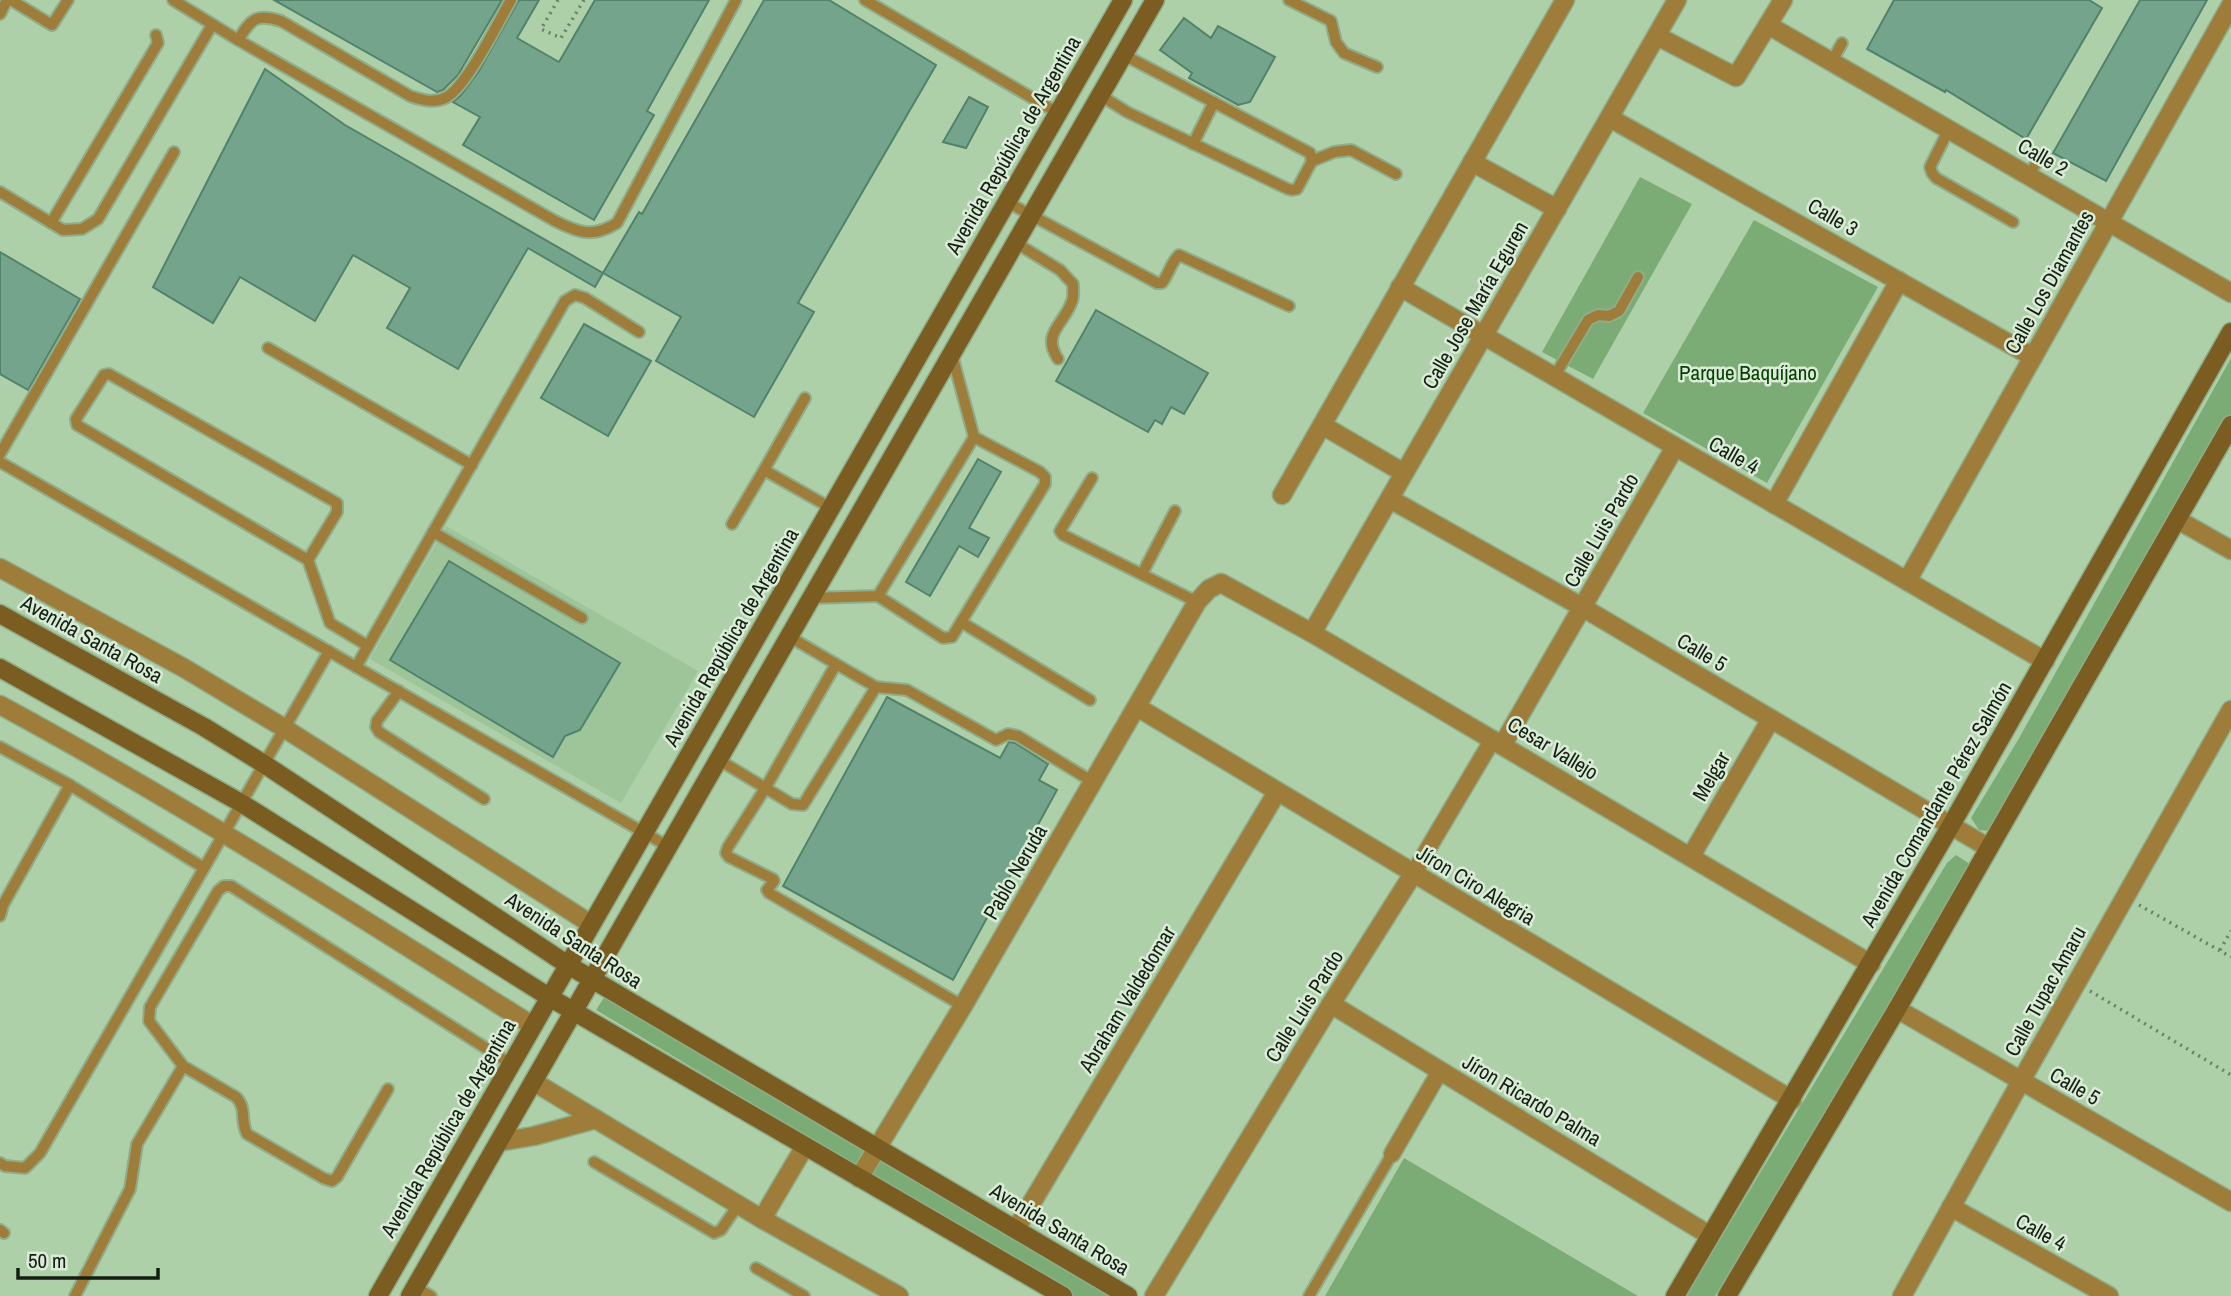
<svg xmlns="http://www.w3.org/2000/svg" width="2231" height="1296" viewBox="0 0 2231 1296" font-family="'Archivo Narrow',sans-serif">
  <rect width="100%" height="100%" fill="#aed0a9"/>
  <path fill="#9ec499" d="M446,526L698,671L621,803L370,659Z"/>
  <g fill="#7cac76">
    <path d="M1640,177L1692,204L1593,379L1542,352Z"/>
    <path d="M1754,220L1878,287L1767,483L1643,413Z"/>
    <path d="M2231,358V415L1995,832L1979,830L1971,818L2018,740Z"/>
    <path d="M1956,855L1970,864L1967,880L1715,1296H1686L1947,863Z"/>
    <path d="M607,993L1112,1296H1074L596,1010Z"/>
    <path d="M1404,1158L1638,1296H1325Z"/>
  </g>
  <g fill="#74a58c" stroke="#51826a" stroke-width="2">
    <path d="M274,0H502L458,75L443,90L437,92Z"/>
    <path d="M519,0H539L517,38L559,62L595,0H709L647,111L654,115L594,220L463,145L480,117L453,102L461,95L479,71Z"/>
    <path d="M764,0H829L936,65L798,303L814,312L754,417L656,361L681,317L603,273L639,212L642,214Z"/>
    <path d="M1894,0H2089L2102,8L2026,139L1946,90L1945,92L1867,49Z"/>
    <path d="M2140,0H2207L2106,181L2053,153Z"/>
    <path d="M1184,18L1211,38L1218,26L1275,57L1250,102L1238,105L1189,78L1192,73L1160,50Z"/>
    <path d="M265,69L345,125L603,273L595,287L528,248L458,369L387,328L410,288L353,255L315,321L240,277L213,323L153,287Z"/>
    <path d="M969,97L988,107L966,148L943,142Z"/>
    <path d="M0,252L80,299L28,390L0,374Z"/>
    <path d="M1096,310L1208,373L1184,414L1171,407L1162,424L1155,420L1148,432L1056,381Z"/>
    <path d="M584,324L651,361L608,436L541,398Z"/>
    <path d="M978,459L1001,472L969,528L989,538L978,557L959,546L930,596L906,582Z"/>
    <path d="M449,561L620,663L580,730L565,736L553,757L390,660Z"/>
    <path d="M887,697L1000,758L1009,742L1015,743L1048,764L1039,780L1057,790L953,980L783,886Z"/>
  </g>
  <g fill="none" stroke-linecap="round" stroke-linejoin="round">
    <defs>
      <g id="service">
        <path d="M11,0L52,25L68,0"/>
        <path d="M173,0L238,40L555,221C579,233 593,238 617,223L736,0"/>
        <path d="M865,0L1058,113"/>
        <path d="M1289,0L1331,21L1336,42L1344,53L1377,67"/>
        <path d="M0,14L7,0"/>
        <path d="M238,40C251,19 256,13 281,21L410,96C422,100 434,104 447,97C468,84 497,24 511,0"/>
        <path d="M1832,61L1842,43"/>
        <path d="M1100,95L1127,112L1288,189L1292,190L1297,189L1312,161L1310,153L1124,55"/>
        <path d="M1949,129L1930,167L1932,173L1936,178L2013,222"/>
        <path d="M1193,144L1214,102"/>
        <path d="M1312,161L1334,152L1351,150L1396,174"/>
        <path d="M2029,175L2041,155"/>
        <path d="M0,192L63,230L82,229L98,219L212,25"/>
        <path d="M1007,202L1157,283H1162C1169,274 1171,262 1179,255L1289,306"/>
        <path d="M51,223L158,43L156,35"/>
        <path d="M1016,243L1060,270L1073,284C1073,289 1074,296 1072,301C1064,325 1041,333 1058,359"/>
        <path d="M268,348L472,465"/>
        <path d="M1554,377L1588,320L1598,315L1609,316L1619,311L1638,277"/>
        <path d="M0,454L174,152"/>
        <path d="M0,462L669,847"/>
        <path d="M764,470L805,398"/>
        <path d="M1092,478L1060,531L1063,535L1197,602"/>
        <path d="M732,524L764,470L831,508"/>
        <path d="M433,532L582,618"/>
        <path d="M308,560L337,512V503L109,374L104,375L76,419L77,425L308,560L330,623L368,646"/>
        <path d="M1142,574L1175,511"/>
        <path d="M878,596L943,638L952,637L1045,484V477L1040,472L974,437"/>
        <path d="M812,598L878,596L974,437L952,355"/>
        <path d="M961,622L1090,700"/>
        <path d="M790,637L836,664"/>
        <path d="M356,667L565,301L575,295L585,298L639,332"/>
        <path d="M399,691L377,721L376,727L379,732L484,799"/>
        <path d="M0,747L70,785L3,905L0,916"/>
        <path d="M719,760L792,804L803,805L876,687"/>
        <path d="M70,785L204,868"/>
        <path d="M963,1006L769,893L767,890L774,881L773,879L729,857L726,853L728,847L766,787L836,664L876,687L907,690L996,740L1008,734L1018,736L1093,782"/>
        <path d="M388,1089L337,1177L332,1181L323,1178L247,1134C240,1121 247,1108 236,1097L183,1066L149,1021L150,1007L218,891L224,886H231L511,1064"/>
        <path d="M594,1162L714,1233L721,1230L738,1205"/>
        <path d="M0,1163L5,1166L25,1168L40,1153L329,651"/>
        <path d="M0,1230L4,1233"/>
        <path d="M756,1268L804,1296"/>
        <path d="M415,1287L431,1296"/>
        <path d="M75,1296L130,1189L137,1144L183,1066"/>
        <path d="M1309,1296L1392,1154"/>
      </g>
      <g id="pedestrian">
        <path d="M1413,874L1493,739"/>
        <path d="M1392,1154L1440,1071"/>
      </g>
      <g id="minor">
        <path d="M1768,25L2231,293"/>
        <path d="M1657,36L1736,77L1783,0"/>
        <path d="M1610,118L2033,357"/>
        <path d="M1472,162L1557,209"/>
        <path d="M1400,287L2045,661"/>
        <path d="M1322,425L1404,473"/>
        <path d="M1282,495L1565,0"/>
        <path d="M1390,499L1582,607L1989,848"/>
        <path d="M1774,504L1899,281"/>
        <path d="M2178,520L2231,550"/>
        <path d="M0,568L184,668L284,728L591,924"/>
        <path d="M1907,581L2231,5"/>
        <path d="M1312,633L1677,0"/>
        <path d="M0,705C183,804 357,915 533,1026"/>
        <path d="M1137,707L1792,1100"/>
        <path d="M1503,744L1675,447"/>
        <path d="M1691,856L1771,719"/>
        <path d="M1331,1004L1709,1235"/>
        <path d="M534,1082L762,1219L805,1146"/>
        <path d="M499,1142L534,1136L596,1119"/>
        <path d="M859,1178L963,1006L1197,602L1209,589L1221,583L1312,633L1871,964"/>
        <path d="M1951,1207L2109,1296"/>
        <path d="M762,1219L899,1296"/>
        <path d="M1016,1229L1277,792"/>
        <path d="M1154,1296L1331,1004L1413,874"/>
        <path d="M1902,1296L2021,1081L2231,710"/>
      </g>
      <path id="tertiary" d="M1897,1009L2231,1202"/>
      <g id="secondary">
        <path d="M0,614L204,727L264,764L568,965L1128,1296"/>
        <path d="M0,668L241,803L549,997L1063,1296"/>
        <path d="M378,1296L1123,0"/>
        <path d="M410,1296L1155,0"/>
        <path d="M1675,1296L1950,827L2231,332"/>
        <path d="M1727,1296L1897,1009L2231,425"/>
      </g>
    </defs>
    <use href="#service" stroke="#8fad8b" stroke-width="14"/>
    <use href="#pedestrian" stroke="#8fad8b" stroke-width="19"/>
    <use href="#minor" stroke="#8fad8b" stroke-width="21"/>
    <use href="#tertiary" stroke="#8fad8b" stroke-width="21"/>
    <use href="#secondary" stroke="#8fad8b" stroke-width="21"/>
    <g stroke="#698165" stroke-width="3.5" stroke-dasharray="2 5" stroke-linecap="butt">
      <path d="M558,0L541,29L561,38L584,0"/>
      <path d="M2139,905L2231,957"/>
      <path d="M2220,950L2231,931"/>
      <path d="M2090,991L2231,1075"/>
    </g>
    <use href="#service" stroke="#9e7d3b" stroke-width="10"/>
    <use href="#pedestrian" stroke="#9e7d3b" stroke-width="16"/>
    <use href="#minor" stroke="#9e7d3b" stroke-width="18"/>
    <use href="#tertiary" stroke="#9e7d3b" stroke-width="18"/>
    <use href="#secondary" stroke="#7b5d22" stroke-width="18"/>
  </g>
  <g text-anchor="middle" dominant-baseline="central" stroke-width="5" stroke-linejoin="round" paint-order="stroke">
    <g font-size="21" fill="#131f11" stroke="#daebd7">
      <text transform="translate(1013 145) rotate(-60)">Avenida República de Argentina</text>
      <text transform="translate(2043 157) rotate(30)">Calle 2</text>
      <text transform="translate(1833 217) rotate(30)">Calle 3</text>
      <text transform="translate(2049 282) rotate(-61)">Calle Los Diamantes</text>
      <text transform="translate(1475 305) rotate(-60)">Calle Jose María Eguren</text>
      <text transform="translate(1734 455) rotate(30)">Calle 4</text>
      <text transform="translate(1601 530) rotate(-60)">Calle Luis Pardo</text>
      <text transform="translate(731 637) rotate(-60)">Avenida República de Argentina</text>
      <text transform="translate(92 639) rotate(29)">Avenida Santa Rosa</text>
      <text transform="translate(1702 652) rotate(31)">Calle 5</text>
      <text transform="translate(1553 748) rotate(31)">Cesar Vallejo</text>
      <text transform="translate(1711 776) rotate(-60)">Melgar</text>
      <text transform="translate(1936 804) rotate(-60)">Avenida Comandante Pérez Salmón</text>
      <text transform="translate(1015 872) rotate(-60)">Pablo Neruda</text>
      <text transform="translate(1476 885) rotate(31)">Jíron Ciro Alegria</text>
      <text transform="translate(574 940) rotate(33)">Avenida Santa Rosa</text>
      <text transform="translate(2045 991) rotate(-61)">Calle Tupac Amaru</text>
      <text transform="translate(1127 999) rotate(-59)">Abraham Valdedomar</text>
      <text transform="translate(1304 1006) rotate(-58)">Calle Luis Pardo</text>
      <text transform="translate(2075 1086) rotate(30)">Calle 5</text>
      <text transform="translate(1532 1100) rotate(31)">Jíron Ricardo Palma</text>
      <text transform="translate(448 1128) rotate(-60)">Avenida República de Argentina</text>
      <text transform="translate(1060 1229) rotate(31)">Avenida Santa Rosa</text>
      <text transform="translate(2041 1232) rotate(29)">Calle 4</text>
    </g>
    <g font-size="21" fill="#064103" stroke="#daebd7">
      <text x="1748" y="372">Parque Baquíjano</text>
    </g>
  </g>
  <path d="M18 1268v10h140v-10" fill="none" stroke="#131f11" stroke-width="3.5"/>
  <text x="28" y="1268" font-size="21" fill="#131f11" stroke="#daebd7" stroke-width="5" paint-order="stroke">50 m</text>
</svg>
